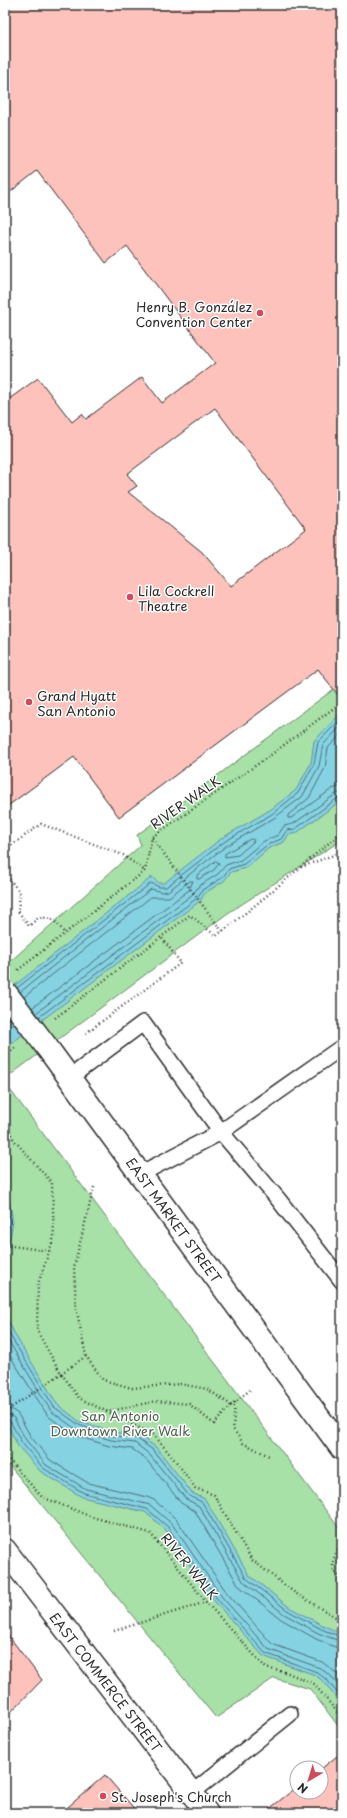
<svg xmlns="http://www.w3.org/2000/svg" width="347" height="1818" viewBox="0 0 347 1818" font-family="'Playpen Sans',sans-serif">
  <rect width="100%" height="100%" fill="#fff"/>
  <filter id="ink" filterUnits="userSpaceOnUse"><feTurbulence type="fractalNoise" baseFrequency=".025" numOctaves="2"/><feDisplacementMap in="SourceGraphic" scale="8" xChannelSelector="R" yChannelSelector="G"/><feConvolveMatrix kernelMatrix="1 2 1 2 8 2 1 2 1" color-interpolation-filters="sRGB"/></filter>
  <g filter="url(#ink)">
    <g fill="#a7e1a7" stroke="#698669">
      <path d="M342,683V840L228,913L5,1079V966L141,845L137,835Z"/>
      <path d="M5,1083L342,1532V1731L310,1689L274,1678L216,1718L5,1460Z"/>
    </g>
    <g fill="#85d2e3" stroke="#618f99">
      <path d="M342,712V800L295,834H289L284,842L269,848L246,868L231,872L224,881L205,893L200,901L5,1048V993L152,877L159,883H164L222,838L270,810L296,790L311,763L314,741Z"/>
      <path d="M5,1175L13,1222L5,1263Z"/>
      <path d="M5,1313L15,1335L57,1404L80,1422L113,1432L138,1435L156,1447L192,1493L205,1499L249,1575L289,1607L322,1625L342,1634V1706L325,1683L315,1675L263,1656L215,1602L165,1529L145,1512L82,1497L40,1471L18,1446L5,1420Z"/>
    </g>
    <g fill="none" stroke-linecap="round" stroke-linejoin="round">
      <g stroke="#4f6e75" stroke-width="1">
        <path d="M342,733L328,748L325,768L309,798L288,815V818H291L332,789L342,786"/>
        <path d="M251,839L254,840L253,842L238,855L225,857V854Z"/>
        <path d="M216,861L219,863L214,870L199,879H197V876Z"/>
        <path d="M17,988L151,883L159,887H166L224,842L272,814L298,793L314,764L318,742L342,718"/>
        <path d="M20,992L151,889L162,892L168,891L226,846L274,818L302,797L319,766L323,745L342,725"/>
        <path d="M24,997L151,897H169L190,881H193L189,890L32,1008"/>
        <path d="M36,1013L193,894L199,886L218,874L226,865L241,860L264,841L278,835L284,826L293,824L336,794L342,792"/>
        <path d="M39,1017L197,898L202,890L222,878L229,869L244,864L267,845L281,839L287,830L295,829L338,798L342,797"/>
        <path d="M5,1193L9,1222L5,1242"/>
        <path d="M5,1323L11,1337L54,1407L79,1425L112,1436L136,1438L153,1450L189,1496L202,1502L246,1578L287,1610L321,1629L342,1637"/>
        <path d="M5,1335L51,1411L77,1430L111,1440L135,1443L149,1454L186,1499L199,1506L243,1581L284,1614L318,1633L342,1642"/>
        <path d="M5,1348L48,1416L74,1435L109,1446L132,1449L145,1458L181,1503L195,1511L239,1586L281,1619L316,1639L335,1647L342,1648"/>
        <path d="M5,1408L11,1409L18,1414L31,1437L50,1460L88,1483L147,1497L154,1500L176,1519L227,1593L272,1644L322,1662L335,1672L342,1681"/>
        <path d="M5,1414L10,1415L14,1418L26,1440L46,1465L86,1489L150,1505L172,1524L222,1597L268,1649L320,1668L332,1677L342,1691"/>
        <path d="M5,1419L10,1421L22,1443L43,1468L84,1493L147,1509L168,1527L218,1600L265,1653L317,1672L328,1681L342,1699"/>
      </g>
    </g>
    <g fill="#fec2bc" stroke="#2b2b2b" fill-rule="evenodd">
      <path d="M5,5H342V700L318,669L119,817L74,757L5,808V402L38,378L72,422L82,414L86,419L142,377L162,403L215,363L127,246L106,263L37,171L5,196ZM215,408L306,529L231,586L202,552L128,492L137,486L127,474Z"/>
      <path d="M5,1631L42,1680L5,1718Z"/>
      <path d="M342,1752V1813H264L297,1787V1792H321V1769Z"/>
      <path d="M105,1775L138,1813H61Z"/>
    </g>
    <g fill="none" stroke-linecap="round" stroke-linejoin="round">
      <defs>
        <g id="service">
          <path d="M342,1047L221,1132L278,1199L342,1281"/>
          <path d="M69,1078L143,1023L221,1132L140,1174"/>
          <path d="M192,1793L290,1714"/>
        </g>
        <g id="primary">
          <path d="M46,1046L342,1449"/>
          <path d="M5,1550L207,1813"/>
        </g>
      </defs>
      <use href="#service" stroke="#2b2b2b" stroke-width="18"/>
      <use href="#primary" stroke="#2b2b2b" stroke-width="25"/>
      <g stroke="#2b2b2b" stroke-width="2.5" stroke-dasharray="1 3" stroke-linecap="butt">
        <path d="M152,838L222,931"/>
        <path d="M5,850L41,824L123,855L145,871"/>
        <path d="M301,867L342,852"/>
        <path d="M5,873L20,893L18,911L29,926L38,918C53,916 57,923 65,934"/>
        <path d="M18,970L145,871L152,837L268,757L342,702"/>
        <path d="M55,1018L190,915L216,936C260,903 300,867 342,832"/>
        <path d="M86,1033L181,963L161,937"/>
        <path d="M5,1056L16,1047"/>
        <path d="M5,1124L14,1140L52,1183L54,1237L38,1284L37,1331L59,1370L79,1398L154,1435L178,1464L195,1488L214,1495L252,1560L295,1593L342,1621"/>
        <path d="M94,1187L74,1267L76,1307L86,1356L103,1380L132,1388L180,1384L207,1389L231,1405L250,1390"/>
        <path d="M5,1245L49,1251"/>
        <path d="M72,1366L86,1356"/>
        <path d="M235,1402L233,1429L243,1443L269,1456"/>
        <path d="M106,1412L156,1401L189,1404L214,1424L231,1405"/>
        <path d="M5,1453L9,1460L42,1497L92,1517L150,1533L206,1602L266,1668L288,1673L314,1684L342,1718"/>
        <path d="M342,1543C335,1553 326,1572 342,1577"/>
        <path d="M114,1631L206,1602"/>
      </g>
      <use href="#service" stroke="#fff" stroke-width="15"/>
      <use href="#primary" stroke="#fff" stroke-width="22"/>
      <defs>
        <path id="primary-bridge" d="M5,992L46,1046"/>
      </defs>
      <use href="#primary-bridge" stroke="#2b2b2b" stroke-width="25" stroke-linecap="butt"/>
      <path stroke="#2b2b2b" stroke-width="2.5" stroke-dasharray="1 3" stroke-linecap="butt" d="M5,1412L72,1366"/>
      <use href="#primary-bridge" stroke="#fff" stroke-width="22"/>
    </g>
  </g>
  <g fill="#d1495b" stroke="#fff" stroke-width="1.5">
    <circle cx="260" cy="313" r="4"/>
    <circle cx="130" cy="597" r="4"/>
    <circle cx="29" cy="702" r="4"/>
    <circle cx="103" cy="1796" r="4"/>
  </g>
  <g text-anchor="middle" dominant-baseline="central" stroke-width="3" stroke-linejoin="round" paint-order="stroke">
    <g font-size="13" fill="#2b2b2b" stroke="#fff" text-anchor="start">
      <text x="252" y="306" text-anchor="end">Henry B. González<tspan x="252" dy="15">Convention Center</tspan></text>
      <text x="138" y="590">Lila Cockrell<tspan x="138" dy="15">Theatre</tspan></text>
      <text x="37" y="695">Grand Hyatt<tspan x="37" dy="15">San Antonio</tspan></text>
      <text x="111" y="1796">St. Joseph's Church</text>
    </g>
    <g font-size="13" fill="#2b2b2b" stroke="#fff">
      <text transform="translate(185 802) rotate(-35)">RIVER WALK</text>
      <text transform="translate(174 1220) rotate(54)">EAST MARKET STREET</text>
      <text transform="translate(190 1566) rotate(51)">RIVER WALK</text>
      <text transform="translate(106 1682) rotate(52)">EAST COMMERCE STREET</text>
    </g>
    <g font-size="13" fill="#506250" stroke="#fff">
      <text x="120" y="1415">San Antonio<tspan x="120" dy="15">Downtown River Walk</tspan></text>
    </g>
  </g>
  <rect width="347" height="1818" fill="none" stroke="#fff" stroke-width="20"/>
  <rect x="10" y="10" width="327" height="1798" fill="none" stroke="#2b2b2b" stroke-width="1.5" filter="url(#ink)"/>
  <g transform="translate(309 1780) rotate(218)"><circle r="19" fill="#ffffff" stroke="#aaaaaa"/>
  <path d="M0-3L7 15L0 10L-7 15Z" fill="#d1495b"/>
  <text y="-6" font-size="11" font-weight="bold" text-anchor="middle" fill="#2b2b2b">N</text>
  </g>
</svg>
